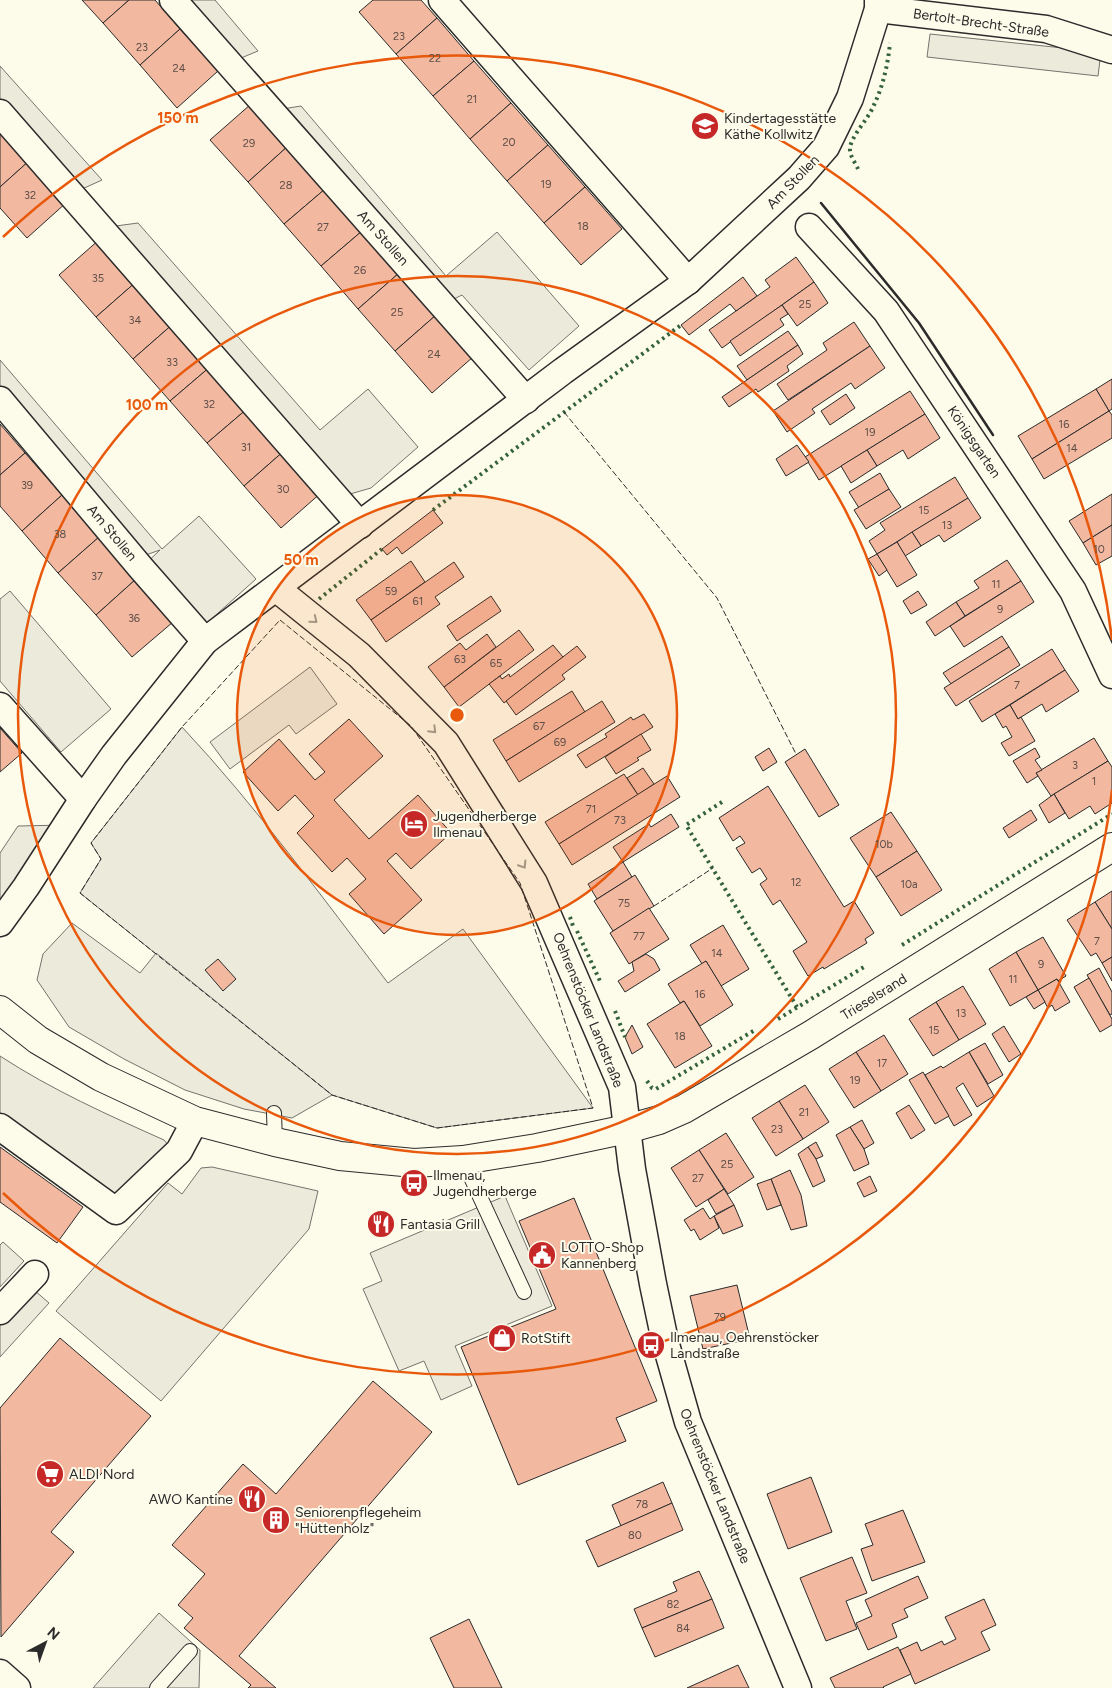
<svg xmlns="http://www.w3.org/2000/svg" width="1112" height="1688" viewBox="0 0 1112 1688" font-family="Figtree,sans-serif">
  <rect width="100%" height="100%" fill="#fdfbea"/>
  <g fill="#ecebdb" stroke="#74746e">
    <path d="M182,727C257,807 321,896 388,983L463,929L593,1108L437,1128L332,1095L80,893L101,859L91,843Z"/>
    <path d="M0,1056C52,1090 108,1115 164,1140L169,1146L125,1192L114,1195L0,1117Z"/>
  </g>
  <g fill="#eceadb" stroke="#74746e">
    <path d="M173,0H215L258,51L229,63Z"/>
    <path d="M930,34L1101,52L1098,76L927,57Z"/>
    <path d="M0,66L102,180L71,194L0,113Z"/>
    <path d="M301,106L446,276L497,232L579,326L529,370L462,295L442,305L270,111Z"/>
    <path d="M138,223L320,430L368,389L418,447L371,488L336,498L101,228Z"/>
    <path d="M0,360L162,549L199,516L256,579L198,631L141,568L160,550L134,559L0,400Z"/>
    <path d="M10,591L111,709L61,752L0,681V599Z"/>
    <path d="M310,667L337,704L296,734L289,725L230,769L210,742Z"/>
    <path d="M66,825L0,921V853L18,826Z"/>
    <path d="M72,923L140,973L156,953L332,1095L292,1118L244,1109L185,1090L124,1059L69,1027L37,980L43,954Z"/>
    <path d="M212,1167L318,1191L309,1229L161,1401L56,1311L168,1183L182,1194L201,1168Z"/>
    <path d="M505,1196L552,1306L455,1346L472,1386L441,1400L424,1361L399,1371L363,1289L382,1281L370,1253Z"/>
    <path d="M3,1242L24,1261L0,1287V1245Z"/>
    <path d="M26,1283L49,1303L0,1357V1311Z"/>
    <path d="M159,1613L200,1650L199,1688H93Z"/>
  </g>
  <g fill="#f2b8a0" stroke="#2b2b2b">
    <path d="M82,0H129L103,23Z"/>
    <path d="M129,0H155L180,29L140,65L103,23Z"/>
    <path d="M373,0H421L437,18L396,54L359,12Z"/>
    <path d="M437,18L474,61L433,96L396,54Z"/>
    <path d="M180,29L218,71L177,108L140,65Z"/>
    <path d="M474,61L511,103L470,139L433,96Z"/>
    <path d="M511,103L548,145L507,181L470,139Z"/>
    <path d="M251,104L288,146L248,182L210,140Z"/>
    <path d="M0,126L30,160L0,187Z"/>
    <path d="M548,145L585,187L544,223L507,181Z"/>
    <path d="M288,146L325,189L284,224L248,182Z"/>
    <path d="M30,160L67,202L27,238L0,208V187Z"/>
    <path d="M585,187L622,229L581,265L544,223Z"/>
    <path d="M325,189L362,231L321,266L284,224Z"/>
    <path d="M362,231L399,273L358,309L321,266Z"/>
    <path d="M100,239L137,281L96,317L59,275Z"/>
    <path d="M796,257L814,282L722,348L709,330L770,287L765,280Z"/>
    <path d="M399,273L436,315L395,351L358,309Z"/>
    <path d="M743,277L757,296L736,311L730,304L689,335L681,325Z"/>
    <path d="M137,281L174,323L133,359L96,317Z"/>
    <path d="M814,282L828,303L797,326L782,305Z"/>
    <path d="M782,305L788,314L780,319L784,325L740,356L730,341Z"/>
    <path d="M436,315L473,357L432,393L395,351Z"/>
    <path d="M854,322L870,346L788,400L777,384L827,350L823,343Z"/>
    <path d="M174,323L211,366L170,401L133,359Z"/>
    <path d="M788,331L798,345L747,380L737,366Z"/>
    <path d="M798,345L803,354L787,366L789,371L758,392L756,389L729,407L722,397Z"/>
    <path d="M870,346L885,368L855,389L851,383L812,409L815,413L787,432L773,411Z"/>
    <path d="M211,366L248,408L207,443L170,401Z"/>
    <path d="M1112,379V409L1109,411L1096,389Z"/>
    <path d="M1096,389L1109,411L1032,459L1018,436Z"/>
    <path d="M910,391L925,414L819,480L805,457Z"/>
    <path d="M846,394L855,408L830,425L821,411Z"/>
    <path d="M248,408L285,450L244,486L207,443Z"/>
    <path d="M1109,411L1112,415V438L1044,479L1032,459Z"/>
    <path d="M925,414L940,438L908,459L903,450L877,466L867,450Z"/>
    <path d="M0,424L25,453L0,475Z"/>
    <path d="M797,445L809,462L786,476L776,459Z"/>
    <path d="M285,450L322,492L281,528L244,486Z"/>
    <path d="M867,450L877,466L851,483L841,466Z"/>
    <path d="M25,453L62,495L22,531L0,506V475Z"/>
    <path d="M880,473L889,489L859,508L849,492Z"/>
    <path d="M955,477L968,498L877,554L869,541L885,530L880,523Z"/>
    <path d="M889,489L901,507L866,529L854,510Z"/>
    <path d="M1112,494V525L1083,543L1069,521Z"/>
    <path d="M62,495L99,537L58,573L22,531Z"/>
    <path d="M968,498L981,518L944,542L939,535L921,546L912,532Z"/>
    <path d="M433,510L443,523L402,554L397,547L387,555L382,549Z"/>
    <path d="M1112,525V556L1096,565L1083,543Z"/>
    <path d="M912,532L921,546L905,556L897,542Z"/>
    <path d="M99,537L136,579L96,615L58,573Z"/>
    <path d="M897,542L917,575L897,587L877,554Z"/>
    <path d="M877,554L887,570L879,576L868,559Z"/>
    <path d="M1007,560L1021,581L965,616L956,602L979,588L974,581Z"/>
    <path d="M411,561L425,582L371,620L356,600Z"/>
    <path d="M454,562L464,577L435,597L440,604L386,642L371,620Z"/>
    <path d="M136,579L173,622L132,657L96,615Z"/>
    <path d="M1021,581L1034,602L964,647L950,626Z"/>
    <path d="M918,591L927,605L911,614L903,601Z"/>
    <path d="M491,596L501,611L457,641L447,626Z"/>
    <path d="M956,602L965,616L935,636L926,622Z"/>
    <path d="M519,630L534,650L459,707L444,687Z"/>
    <path d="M487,634L496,647L444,687L428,667L460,643L466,650Z"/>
    <path d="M1002,636L1009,647L951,684L943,673Z"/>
    <path d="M553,645L563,657L504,703L489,684L500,676L502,679L509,674L510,677Z"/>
    <path d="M577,646L586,657L562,675L565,679L516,715L506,701Z"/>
    <path d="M1009,647L1020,665L956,706L944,688Z"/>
    <path d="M1052,649L1065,670L982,722L969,701Z"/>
    <path d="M1065,670L1079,691L1046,712L1042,704L1018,719L1010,705Z"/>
    <path d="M572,691L585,712L506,761L493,740Z"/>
    <path d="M602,701L615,722L519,782L506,761Z"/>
    <path d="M1010,705L1018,719L1021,717L1035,741L1009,756L1001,743L1012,737L1006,726L1003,728L995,714Z"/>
    <path d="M644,714L653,727L586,768L577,755L607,737L605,734L631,717L633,720Z"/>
    <path d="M349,719L383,756L334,800L369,839L418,795L451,833L411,869L396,853L387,861L422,900L384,934L349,894L366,879L347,858L332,872L297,833L314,816L295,795L278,811L243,772L279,739L315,780L325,772L309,754Z"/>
    <path d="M0,728L22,753L0,772Z"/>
    <path d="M641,734L651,750L637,758L639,760L616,774L605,757Z"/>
    <path d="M1094,738L1108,761L1051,796L1036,773Z"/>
    <path d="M769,748L777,762L763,771L755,757Z"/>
    <path d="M1035,748L1040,757L1035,760L1042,770L1036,773L1038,776L1027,783L1013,761Z"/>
    <path d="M805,749L839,805L819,817L785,762Z"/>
    <path d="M1108,761L1112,767V803L1095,814L1090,806L1069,819L1054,794Z"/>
    <path d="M643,768L654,784L638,795L627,778Z"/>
    <path d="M624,774L638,795L559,844L545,822Z"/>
    <path d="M667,776L680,797L572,865L559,844Z"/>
    <path d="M768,786L844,907L854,901L874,933L865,939L867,943L824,969L823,967L808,976L793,951L807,942L780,900L773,905L760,884L767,879L760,868L752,873L736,848L745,843L740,836L733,841L719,818Z"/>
    <path d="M1054,794L1065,813L1049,823L1039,805Z"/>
    <path d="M1031,810L1037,820L1009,838L1003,828Z"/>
    <path d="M891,812L917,851L876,877L850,838Z"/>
    <path d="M671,814L679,827L623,862L613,847L649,824L651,827Z"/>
    <path d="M917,851L942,890L901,916L876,877Z"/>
    <path d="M623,862L632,877L597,899L588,884Z"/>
    <path d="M635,875L654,906L613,931L594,901Z"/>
    <path d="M1112,891V929L1095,902Z"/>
    <path d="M1095,902L1112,929V957L1102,963L1096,953L1091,956L1067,920Z"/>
    <path d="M649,908L669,939L629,964L610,933Z"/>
    <path d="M723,925L749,969L721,986L706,961L702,964L690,945Z"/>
    <path d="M1043,937L1066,976L1058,981L1057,979L1038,990L1016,952Z"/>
    <path d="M1016,952L1038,990L1010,1006L989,969Z"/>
    <path d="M646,954L654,959L660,970L625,992L618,981L634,971L632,962Z"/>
    <path d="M1112,957V981L1102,963Z"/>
    <path d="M218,959L236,979L223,991L205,970Z"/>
    <path d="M706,961L733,1005L700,1026L684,1001L680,1003L668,984Z"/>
    <path d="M1099,968L1112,992V1014L1110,1015L1087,975Z"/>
    <path d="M1089,978L1112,1019V1025L1100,1032L1074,987Z"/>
    <path d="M1057,979L1070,1002L1055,1011L1052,1005L1048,1008L1038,990Z"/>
    <path d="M963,986L986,1024L959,1040L936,1002Z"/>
    <path d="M1038,990L1045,1002L1034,1009L1026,997Z"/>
    <path d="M684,1001L712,1046L675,1068L647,1024Z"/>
    <path d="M936,1002L959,1040L933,1056L909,1019Z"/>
    <path d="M632,1025L643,1047L632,1054L625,1037Z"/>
    <path d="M1004,1026L1021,1054L1009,1062L992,1034Z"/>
    <path d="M884,1035L908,1074L881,1091L856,1052Z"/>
    <path d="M985,1043L1003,1075L988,1084L969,1052Z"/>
    <path d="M856,1052L881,1091L854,1108L829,1069Z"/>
    <path d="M969,1052L994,1096L977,1107L963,1083L956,1088L972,1115L954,1126L925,1075L941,1066L943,1068Z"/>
    <path d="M923,1072L949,1116L935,1124L909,1080Z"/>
    <path d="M805,1085L829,1122L803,1139L779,1101Z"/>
    <path d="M779,1101L803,1139L776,1156L752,1118Z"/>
    <path d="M909,1105L925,1130L911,1139L896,1113Z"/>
    <path d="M862,1120L874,1143L864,1149L850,1127Z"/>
    <path d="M850,1127L864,1149L869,1164L854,1171L836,1135Z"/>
    <path d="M726,1133L754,1177L728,1194L699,1150Z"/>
    <path d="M816,1142L823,1156L816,1159L808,1147Z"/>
    <path d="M0,1147L83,1207L57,1243L0,1202Z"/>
    <path d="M808,1147L816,1159L825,1181L813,1187L798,1154Z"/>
    <path d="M699,1150L724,1189L696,1207L671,1168Z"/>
    <path d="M790,1170L801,1195L807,1226L791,1230L771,1179Z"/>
    <path d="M870,1176L877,1191L864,1197L857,1183Z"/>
    <path d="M771,1179L781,1205L767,1210L757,1184Z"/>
    <path d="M724,1189L734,1205L716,1214L708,1200Z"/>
    <path d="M574,1198L657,1401L616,1418L626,1441L518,1485L461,1347L556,1309L519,1221Z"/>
    <path d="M734,1205L743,1226L723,1234L714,1216Z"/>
    <path d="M703,1208L710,1219L714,1216L719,1228L700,1240L694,1229L691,1231L684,1220Z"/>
    <path d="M387,1214L393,1226L376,1234L370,1222Z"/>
    <path d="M737,1285L750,1339L703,1349L690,1296Z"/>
    <path d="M60,1338L151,1416L51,1532L74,1552L1,1637L0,1408Z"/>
    <path d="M373,1381L432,1432L239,1656L276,1688H248L251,1685L184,1628L193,1618L178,1605L205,1574L172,1545L243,1464L276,1494Z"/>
    <path d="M811,1477L832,1532L788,1549L767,1494Z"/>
    <path d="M663,1482L672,1503L621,1526L612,1505Z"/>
    <path d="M672,1503L683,1530L598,1567L586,1541Z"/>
    <path d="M903,1510L925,1562L872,1581L861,1549L873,1545L865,1524Z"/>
    <path d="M852,1557L867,1593L846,1601L857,1629L826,1641L800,1578Z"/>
    <path d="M699,1571L712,1599L642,1628L634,1609L677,1591L673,1582Z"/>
    <path d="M918,1576L928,1598L904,1609L908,1617L892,1624L897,1637L868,1650L856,1623L872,1616L865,1600Z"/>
    <path d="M712,1599L724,1628L655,1657L642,1628Z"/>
    <path d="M984,1599L996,1625L981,1632L990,1650L915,1684L900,1650L917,1642L921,1651L942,1641L944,1645L956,1639L945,1617Z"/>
    <path d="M469,1619L502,1688H454L430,1638Z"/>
    <path d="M898,1647L911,1674L883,1687L884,1688H835L830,1678Z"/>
    <path d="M738,1665L749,1688H687Z"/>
  </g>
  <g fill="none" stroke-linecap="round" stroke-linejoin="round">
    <defs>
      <g id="service">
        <path d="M274,1113L275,1142"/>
        <path d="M463,1160L524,1292"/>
        <path d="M157,1688L190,1651"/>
      </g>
      <g id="minor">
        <path d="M173,0L526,400"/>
        <path d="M442,0L688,281"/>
        <path d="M878,9L1046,29L1112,50"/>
        <path d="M0,113L360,525"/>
        <path d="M809,227L886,311L1073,591L1112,675"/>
        <path d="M0,400L141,568L205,641"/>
        <path d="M277,589L359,655L446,743L534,883L622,1087L632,1169L653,1284L665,1341L688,1422L798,1688"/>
        <path d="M0,706L83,799"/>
        <path d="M0,923L26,887L83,799L114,755L205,641L563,371L688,281L799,178L826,147L850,98L878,9V0"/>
        <path d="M0,1127L116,1211L179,1151L195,1121"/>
        <path d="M0,1311L35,1274"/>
        <path d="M0,1673L17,1688"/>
      </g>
      <path id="tertiary" d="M0,1010L38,1040L101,1077L195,1121L275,1142L340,1156L414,1163L463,1160L537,1148L627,1129L659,1120L684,1109L811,1035L1112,847"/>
    </defs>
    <use href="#service" stroke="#2b2b2b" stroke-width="16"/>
    <use href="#minor" stroke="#2b2b2b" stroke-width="29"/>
    <use href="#tertiary" stroke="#2b2b2b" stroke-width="30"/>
    <use href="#service" stroke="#fdfbea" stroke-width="14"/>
    <use href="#minor" stroke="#fdfbea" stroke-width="26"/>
    <use href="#tertiary" stroke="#fdfbea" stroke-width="28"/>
    <g stroke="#34623c" stroke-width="4" stroke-dasharray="2.5 4" stroke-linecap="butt">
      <path d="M858,169C855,162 849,155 850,147C853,134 868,119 873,107C883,87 888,64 890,43"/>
      <path d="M433,510L681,325"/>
      <path d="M319,599L382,549"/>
      <path d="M722,802L686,825L797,1007"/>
      <path d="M570,917L573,926"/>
      <path d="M577,931L600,981"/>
      <path d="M902,945L1112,814"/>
      <path d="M615,1011L625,1037"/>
      <path d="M778,1019L864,967"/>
      <path d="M647,1081L652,1088L656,1089L755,1030"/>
    </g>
    <g stroke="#2b2b2b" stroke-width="1" stroke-dasharray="6 2.5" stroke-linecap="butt">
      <path d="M564,412L717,598L796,754"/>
      <path d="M280,620L411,726L520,883L593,1108L437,1128L332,1095L80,893L101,859L91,843L182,727Z"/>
      <path d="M654,906L713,868"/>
    </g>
    <path stroke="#2b2b2b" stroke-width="2.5" d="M821,203L919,323L993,435"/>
  </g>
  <defs><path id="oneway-chevron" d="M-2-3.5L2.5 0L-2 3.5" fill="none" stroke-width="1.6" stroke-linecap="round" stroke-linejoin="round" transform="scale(1.25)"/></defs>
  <g stroke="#9e9d94">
    <use href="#oneway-chevron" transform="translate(314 620) rotate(39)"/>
    <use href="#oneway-chevron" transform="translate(433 730) rotate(45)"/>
    <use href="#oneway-chevron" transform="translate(523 865) rotate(58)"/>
  </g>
  <circle cx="457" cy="715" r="220" fill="#e8590c" fill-opacity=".12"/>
  <g fill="none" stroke="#e8590c" stroke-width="2.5">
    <circle cx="457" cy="715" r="220"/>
    <circle cx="457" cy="715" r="439"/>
    <path d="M1112 790A659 659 0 0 1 3 1193M3 237A659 659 0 0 1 1112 640"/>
  </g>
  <defs>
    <symbol id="school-disc" viewBox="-11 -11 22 22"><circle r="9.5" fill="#c62828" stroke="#fdfbea"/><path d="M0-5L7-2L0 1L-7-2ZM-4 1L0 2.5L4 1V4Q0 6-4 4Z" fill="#fff"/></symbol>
    <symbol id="hotel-disc" viewBox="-11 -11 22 22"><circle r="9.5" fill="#c62828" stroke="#fdfbea"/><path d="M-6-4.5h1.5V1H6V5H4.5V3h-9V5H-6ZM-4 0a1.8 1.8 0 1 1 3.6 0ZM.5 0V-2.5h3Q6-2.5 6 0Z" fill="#fff"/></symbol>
    <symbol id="bus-disc" viewBox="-11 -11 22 22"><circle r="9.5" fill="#c62828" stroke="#fdfbea"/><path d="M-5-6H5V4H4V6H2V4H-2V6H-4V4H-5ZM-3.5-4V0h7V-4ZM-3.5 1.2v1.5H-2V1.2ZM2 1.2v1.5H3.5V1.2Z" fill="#fff"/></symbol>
    <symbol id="restaurant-disc" viewBox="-11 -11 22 22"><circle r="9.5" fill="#c62828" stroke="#fdfbea"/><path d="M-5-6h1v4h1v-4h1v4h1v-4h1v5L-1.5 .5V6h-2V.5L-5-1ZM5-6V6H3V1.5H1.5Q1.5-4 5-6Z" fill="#fff"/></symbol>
    <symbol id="civic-disc" viewBox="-11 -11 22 22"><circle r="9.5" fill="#c62828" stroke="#fdfbea"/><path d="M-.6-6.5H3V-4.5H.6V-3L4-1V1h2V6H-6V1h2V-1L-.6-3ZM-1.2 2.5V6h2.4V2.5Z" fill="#fff"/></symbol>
    <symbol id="shop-disc" viewBox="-11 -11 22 22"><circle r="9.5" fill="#c62828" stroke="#fdfbea"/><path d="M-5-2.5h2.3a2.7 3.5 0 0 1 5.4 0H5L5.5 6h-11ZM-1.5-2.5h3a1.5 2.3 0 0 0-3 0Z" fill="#fff"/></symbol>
    <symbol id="supermarket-disc" viewBox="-11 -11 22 22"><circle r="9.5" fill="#c62828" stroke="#fdfbea"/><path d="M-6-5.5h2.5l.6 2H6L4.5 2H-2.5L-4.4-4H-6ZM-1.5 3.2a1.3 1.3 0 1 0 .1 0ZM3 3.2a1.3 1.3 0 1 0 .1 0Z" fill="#fff"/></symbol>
    <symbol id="building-disc" viewBox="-11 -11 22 22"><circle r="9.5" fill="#c62828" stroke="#fdfbea"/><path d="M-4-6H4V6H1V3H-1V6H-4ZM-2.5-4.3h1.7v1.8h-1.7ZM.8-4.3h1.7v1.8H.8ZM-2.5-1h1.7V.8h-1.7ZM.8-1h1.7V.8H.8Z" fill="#fff"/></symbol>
  </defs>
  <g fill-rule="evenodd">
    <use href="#school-disc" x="689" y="110" width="32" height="32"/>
    <use href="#hotel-disc" x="398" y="808" width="32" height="32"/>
    <use href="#bus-disc" x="398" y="1167" width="32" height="32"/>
    <use href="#restaurant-disc" x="365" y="1208" width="32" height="32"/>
    <use href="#civic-disc" x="526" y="1239" width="32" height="32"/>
    <use href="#shop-disc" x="486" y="1322" width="32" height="32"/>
    <use href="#bus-disc" x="635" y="1329" width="32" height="32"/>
    <use href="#supermarket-disc" x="34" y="1458" width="32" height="32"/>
    <use href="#restaurant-disc" x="236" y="1483" width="32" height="32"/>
    <use href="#building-disc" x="260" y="1504" width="32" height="32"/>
  </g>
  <g text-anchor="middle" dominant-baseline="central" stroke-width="4" stroke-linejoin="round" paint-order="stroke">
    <g font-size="11" fill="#5d4e48">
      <text x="399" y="36">23</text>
      <text x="142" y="47">23</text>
      <text x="435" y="58">22</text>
      <text x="179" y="68">24</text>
      <text x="472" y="99">21</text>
      <text x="509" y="142">20</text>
      <text x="249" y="143">29</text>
      <text x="546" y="184">19</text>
      <text x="286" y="185">28</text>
      <text x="30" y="195">32</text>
      <text x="583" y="226">18</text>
      <text x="323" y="227">27</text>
      <text x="360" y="270">26</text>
      <text x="98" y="278">35</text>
      <text x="805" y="304">25</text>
      <text x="397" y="312">25</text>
      <text x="135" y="320">34</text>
      <text x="434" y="354">24</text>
      <text x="172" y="362">33</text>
      <text x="209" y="404">32</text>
      <text x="1064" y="424">16</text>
      <text x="870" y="432">19</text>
      <text x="246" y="447">31</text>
      <text x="1072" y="448">14</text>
      <text x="27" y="485">39</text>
      <text x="283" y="489">30</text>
      <text x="924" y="510">15</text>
      <text x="947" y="525">13</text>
      <text x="60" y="534">38</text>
      <text x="1099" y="549">10</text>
      <text x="97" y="576">37</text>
      <text x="996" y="584">11</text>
      <text x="391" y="591">59</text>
      <text x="418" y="601">61</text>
      <text x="1000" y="609">9</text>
      <text x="134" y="618">36</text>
      <text x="460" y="659">63</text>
      <text x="496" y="663">65</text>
      <text x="1017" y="685">7</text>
      <text x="539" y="726">67</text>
      <text x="560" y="742">69</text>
      <text x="1075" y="765">3</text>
      <text x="1094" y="781">1</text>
      <text x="591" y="809">71</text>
      <text x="620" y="820">73</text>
      <text x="884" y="844">10b</text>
      <text x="796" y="882">12</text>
      <text x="909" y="884">10a</text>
      <text x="624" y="903">75</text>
      <text x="639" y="936">77</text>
      <text x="1097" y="941">7</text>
      <text x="717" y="953">14</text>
      <text x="1041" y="964">9</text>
      <text x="1013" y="979">11</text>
      <text x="700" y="994">16</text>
      <text x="961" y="1013">13</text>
      <text x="934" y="1030">15</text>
      <text x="680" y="1036">18</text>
      <text x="882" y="1063">17</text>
      <text x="855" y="1080">19</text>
      <text x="804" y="1112">21</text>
      <text x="777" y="1129">23</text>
      <text x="727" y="1164">25</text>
      <text x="698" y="1178">27</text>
      <text x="720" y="1317">79</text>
      <text x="642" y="1504">78</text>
      <text x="635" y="1535">80</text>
      <text x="673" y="1604">82</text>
      <text x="683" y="1628">84</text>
    </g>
    <g font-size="14" fill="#2b2b2b" stroke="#fdfbea">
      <text transform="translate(981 23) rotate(8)">Bertolt-Brecht-Straße</text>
      <text transform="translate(793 182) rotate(-46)">Am Stollen</text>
      <text transform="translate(383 238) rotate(48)">Am Stollen</text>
      <text transform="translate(974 442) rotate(56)">Königsgarten</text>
      <text transform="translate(112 533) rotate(50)">Am Stollen</text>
      <text transform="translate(874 997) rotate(-32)">Trieselsrand</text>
      <text transform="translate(588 1010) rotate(68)">Oehrenstöcker Landstraße</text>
      <text transform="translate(715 1486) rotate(68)">Oehrenstöcker Landstraße</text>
    </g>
    <g font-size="14" fill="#2b2b2b" stroke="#fdfbea" text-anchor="start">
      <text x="724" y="118">Kindertagesstätte<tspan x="724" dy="16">Käthe Kollwitz</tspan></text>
      <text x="433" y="816">Jugendherberge<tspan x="433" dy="16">Ilmenau</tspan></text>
      <text x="433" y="1175">Ilmenau,<tspan x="433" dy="16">Jugendherberge</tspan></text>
      <text x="400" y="1224">Fantasia Grill</text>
      <text x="561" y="1247">LOTTO-Shop<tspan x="561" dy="16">Kannenberg</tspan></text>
      <text x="670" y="1337">Ilmenau, Oehrenstöcker<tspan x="670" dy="16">Landstraße</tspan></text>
      <text x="521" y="1338">RotStift</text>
      <text x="69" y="1474">ALDI Nord</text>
      <text x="233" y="1499" text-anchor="end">AWO Kantine</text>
      <text x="295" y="1512">Seniorenpflegeheim<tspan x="295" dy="16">"Hüttenholz"</tspan></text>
    </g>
  </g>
  <circle cx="457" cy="715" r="8" fill="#e8590c" stroke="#fdfbea" stroke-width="2.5"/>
  <g font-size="15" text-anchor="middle" font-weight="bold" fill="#e8590c" stroke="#fdfbea" stroke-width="4" stroke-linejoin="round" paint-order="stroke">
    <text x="178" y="123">150 m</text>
    <text x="147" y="410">100 m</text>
    <text x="301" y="565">50 m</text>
  </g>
  <g transform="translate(45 1643) rotate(41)" stroke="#fdfbea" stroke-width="4" paint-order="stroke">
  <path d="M0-4L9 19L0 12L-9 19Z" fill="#2b2b2b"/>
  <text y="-8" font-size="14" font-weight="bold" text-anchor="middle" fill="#2b2b2b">N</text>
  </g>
</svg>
